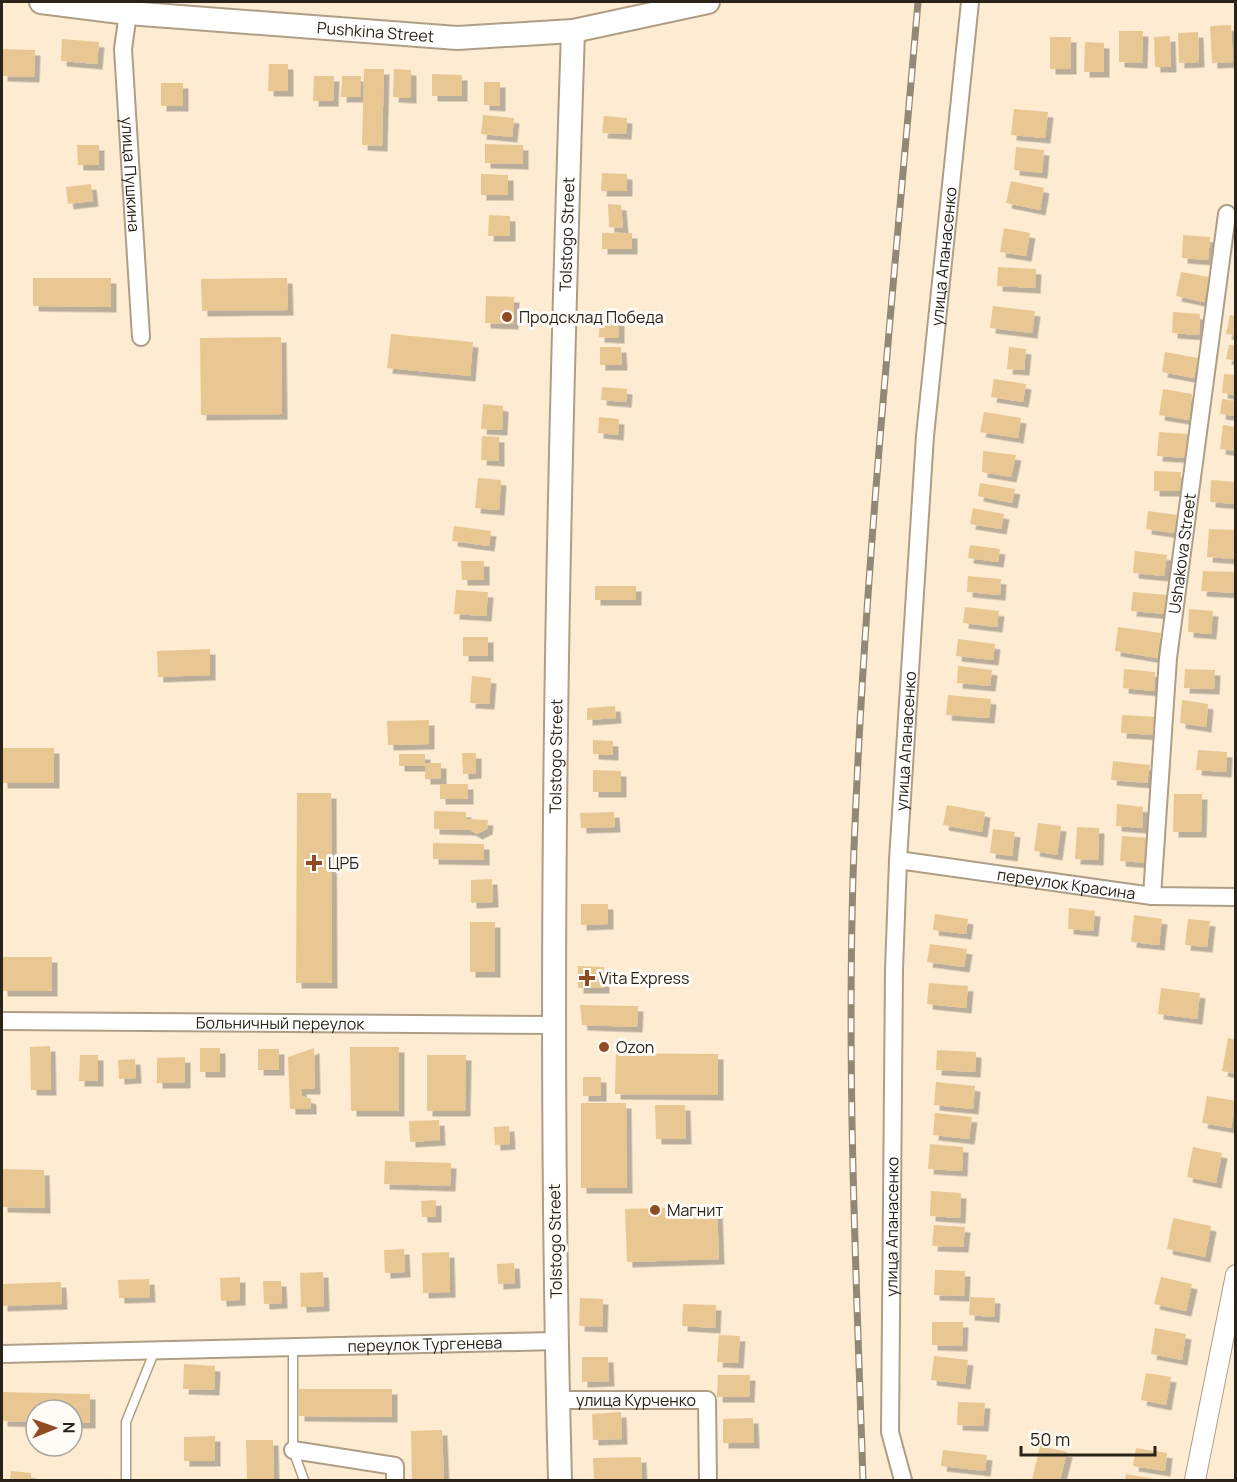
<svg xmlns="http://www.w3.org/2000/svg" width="1237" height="1482" viewBox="0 0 1237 1482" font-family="Manrope,sans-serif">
  <defs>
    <filter id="shadow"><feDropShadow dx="5.5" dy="5.5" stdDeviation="0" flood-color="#0004"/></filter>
  </defs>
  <rect width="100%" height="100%" fill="#feecd2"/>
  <g fill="#e9c793" filter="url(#shadow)">
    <path d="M1231,25L1233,62L1212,63L1210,26Z"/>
    <path d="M1119,31H1143L1142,63L1119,62Z"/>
    <path d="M1198,32L1199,62L1179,63L1178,33Z"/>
    <path d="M1170,36L1171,67H1155L1154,37Z"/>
    <rect x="1050" y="37" width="21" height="32"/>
    <path d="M62,39L99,42L97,64L61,61Z"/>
    <path d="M1085,42L1104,43V72H1084Z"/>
    <path d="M2,49L35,50L34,77L2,76Z"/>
    <path d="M269,64H288V91H268Z"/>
    <path d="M364,69H384L382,146L362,145Z"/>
    <path d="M394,69L411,70V98L393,97Z"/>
    <path d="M432,74L462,75V96H432Z"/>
    <path d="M314,76H334L333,101H313Z"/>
    <path d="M342,76H361L360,97H341Z"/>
    <path d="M484,82H500V106L484,105Z"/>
    <rect x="161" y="83" width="22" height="23"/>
    <path d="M1014,109L1048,112L1045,138L1011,135Z"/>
    <path d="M483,115L514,118L512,137L481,134Z"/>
    <path d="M604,116L627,118L626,134L602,133Z"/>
    <path d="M485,144L523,145V164L485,163Z"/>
    <path d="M77,145H99V165H78Z"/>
    <path d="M1016,147L1044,150L1042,173L1014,170Z"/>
    <path d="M602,173L627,174V191H601Z"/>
    <path d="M481,174L508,175V195H481Z"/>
    <path d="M1011,181L1044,188L1040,210L1006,203Z"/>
    <path d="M91,184L93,201L68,204L66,187Z"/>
    <path d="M608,204L621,205L623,228L609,227Z"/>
    <path d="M489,215L510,216V236H488Z"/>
    <path d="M1004,228L1030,233L1026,256L1000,252Z"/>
    <rect x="602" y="233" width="30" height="16"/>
    <path d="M1183,235L1210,237L1208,260L1182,258Z"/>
    <path d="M998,267L1036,269L1035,288L997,286Z"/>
    <path d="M1181,272L1209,277L1204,302L1176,296Z"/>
    <path d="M33,278H111V307L33,306Z"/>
    <path d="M287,278L288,310L202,311L201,279Z"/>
    <path d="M486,296L514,297L513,324L485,323Z"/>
    <path d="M993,306L1035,311L1032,333L990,328Z"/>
    <path d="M1173,312L1200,314L1199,335L1172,333Z"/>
    <path d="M600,315L619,316V338L599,337Z"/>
    <path d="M1230,315L1236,316V335L1226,334Z"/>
    <path d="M391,334L473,342L470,376L387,368Z"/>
    <path d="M281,337L282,414L201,415L200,338Z"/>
    <path d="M1229,345H1236V361L1226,359Z"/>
    <path d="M600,347H621L622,365H600Z"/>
    <path d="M1009,347L1026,349L1024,370L1007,369Z"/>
    <path d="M1165,352L1198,358L1194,378L1162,372Z"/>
    <path d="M1224,374L1236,375V395L1222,393Z"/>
    <path d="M994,379L1026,384L1023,402L991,397Z"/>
    <path d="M602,387L627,389L626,402L601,400Z"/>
    <path d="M1163,389L1192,394L1189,420L1159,415Z"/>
    <path d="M1222,399L1236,401V416L1220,414Z"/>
    <path d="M483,404L503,406L502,430L481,429Z"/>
    <path d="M984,412L1021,418L1018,438L980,432Z"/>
    <path d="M599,417L619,419L618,435L598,433Z"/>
    <path d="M1223,425L1236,427V451L1220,449Z"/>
    <path d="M1159,432L1189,434L1187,458L1157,456Z"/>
    <path d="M482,436L499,437V461L481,460Z"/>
    <path d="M983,451L1016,455L1011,477L982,472Z"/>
    <path d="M1154,471L1181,472L1180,491H1154Z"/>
    <path d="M478,478L501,480L499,510L475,508Z"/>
    <path d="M1211,480L1236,482V504L1210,502Z"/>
    <path d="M980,483L1015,489L1012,503L978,496Z"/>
    <path d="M973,508L1004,514L1001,529L970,524Z"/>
    <path d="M1148,511L1177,515L1174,533L1146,529Z"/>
    <path d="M454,526L491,531L489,546L452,541Z"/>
    <path d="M1209,529L1236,530V559L1207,557Z"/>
    <path d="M970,545L1000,549L998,562L968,558Z"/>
    <path d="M1135,551L1167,555L1164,576L1133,573Z"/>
    <path d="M461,561H484V580H462Z"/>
    <path d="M1203,571L1236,572V593L1201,591Z"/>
    <path d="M968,576L1001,579L1000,595L967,592Z"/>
    <rect x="595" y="586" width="41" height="14"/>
    <path d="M456,590L488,592L486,616L454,614Z"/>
    <path d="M1133,592L1167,595L1166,614L1131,611Z"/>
    <path d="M965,607L999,611L997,627L963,623Z"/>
    <path d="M1189,609L1213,611L1211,634L1188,632Z"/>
    <path d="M1118,627L1161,633L1157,658L1115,651Z"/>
    <rect x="463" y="637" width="25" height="19"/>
    <path d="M958,639L995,644L993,660L956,656Z"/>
    <path d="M210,649V675L158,677L157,651Z"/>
    <path d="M958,666L992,670L990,686L957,683Z"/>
    <path d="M1124,669L1155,672L1154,691L1123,688Z"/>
    <path d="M1185,669L1215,670L1214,689L1184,688Z"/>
    <path d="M472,676L491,678L489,704L470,703Z"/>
    <path d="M948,695L991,699L989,718L946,715Z"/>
    <path d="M1182,700L1208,704L1206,727L1180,723Z"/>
    <path d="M615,706L616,718L587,720V708Z"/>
    <path d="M1122,715L1158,717L1157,735L1121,733Z"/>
    <path d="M429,720V744L388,745L387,721Z"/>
    <path d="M593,740L613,741V755L593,754Z"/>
    <rect x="2" y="748" width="52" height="35"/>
    <path d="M1198,750L1227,752L1226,772L1196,770Z"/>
    <path d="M462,753H476V773L463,774Z"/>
    <path d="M399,754H425V763H441V779H425V766H399Z"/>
    <path d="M1113,761L1150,765L1147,783L1111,780Z"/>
    <path d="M593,770L621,771V792H593Z"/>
    <rect x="440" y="784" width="28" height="15"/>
    <path d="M297,793H331L332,983H296Z"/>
    <path d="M1174,794H1202L1201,832H1173Z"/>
    <path d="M1117,804L1143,807L1142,828L1116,826Z"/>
    <path d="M947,805L985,812L982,832L943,825Z"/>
    <path d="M434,811L466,812V819L488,820L487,829L477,834L470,830L434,829Z"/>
    <path d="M614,812L615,827L581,828L580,813Z"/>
    <path d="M1038,823L1061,826L1057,855L1034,851Z"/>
    <path d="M1077,827L1099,828L1098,860L1075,859Z"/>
    <path d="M993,829L1015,832L1012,856L990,853Z"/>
    <path d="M1122,836L1150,838L1148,863L1120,861Z"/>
    <path d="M433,843L484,844V860L433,859Z"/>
    <path d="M492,879L493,902L471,903V880Z"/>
    <path d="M581,904H608V924L581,925Z"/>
    <path d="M1069,908L1095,911L1093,931L1068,929Z"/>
    <path d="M935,914L968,919L966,934L933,930Z"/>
    <path d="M1134,915L1162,919L1159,945L1131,942Z"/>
    <path d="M1188,919L1210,921L1207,947L1185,945Z"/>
    <rect x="470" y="922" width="25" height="50"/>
    <path d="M930,944L967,949L964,967L927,962Z"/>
    <rect x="2" y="957" width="50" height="34"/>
    <path d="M578,966L604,967V988H578Z"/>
    <path d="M929,983L968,986L966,1008L927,1004Z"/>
    <path d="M1161,988L1200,993L1197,1019L1158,1014Z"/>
    <path d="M580,1005L638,1006L637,1027L582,1025Z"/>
    <path d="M1228,1038L1236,1040V1074L1222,1071Z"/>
    <path d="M50,1046L51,1090H31L30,1047Z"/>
    <path d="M350,1047H399V1111H351Z"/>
    <rect x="200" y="1048" width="20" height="24"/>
    <path d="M314,1048L315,1089H301L302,1096L311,1099V1109H290L288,1057Z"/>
    <rect x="258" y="1049" width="21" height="21"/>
    <path d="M937,1050L976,1052L975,1072L936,1070Z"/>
    <path d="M616,1053L718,1054V1095L615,1094Z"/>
    <path d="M80,1055H98V1081H79Z"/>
    <path d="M427,1055H466L465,1111H427Z"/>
    <path d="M185,1057V1083H157V1058Z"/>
    <path d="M135,1059L136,1078L119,1079L118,1060Z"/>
    <rect x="583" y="1077" width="18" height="19"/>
    <path d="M936,1082L975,1086L973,1109L934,1105Z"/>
    <path d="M1207,1096L1236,1101L1231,1128L1202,1123Z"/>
    <path d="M581,1103H626L627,1188H581Z"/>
    <path d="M655,1105H685L686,1139H656Z"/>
    <path d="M935,1113L972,1117L969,1139L933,1135Z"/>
    <path d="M439,1120L440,1140L410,1142L409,1121Z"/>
    <path d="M509,1126L510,1144L495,1145L494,1127Z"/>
    <path d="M930,1144L963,1147L962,1171L928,1169Z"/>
    <path d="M1193,1147L1222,1153L1216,1183L1187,1177Z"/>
    <path d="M385,1161L451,1163L450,1186L384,1184Z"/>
    <path d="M2,1169L44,1170L45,1208L2,1207Z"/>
    <path d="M931,1191L961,1193L960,1218L930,1216Z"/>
    <path d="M436,1200V1217H422L421,1201Z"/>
    <path d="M717,1206L719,1259L627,1262L625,1209Z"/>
    <path d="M1173,1218L1211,1226L1205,1257L1167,1249Z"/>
    <path d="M934,1225L965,1227L963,1247L932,1246Z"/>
    <path d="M404,1249L405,1272L385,1273L384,1250Z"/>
    <path d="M449,1252L450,1292L423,1293L422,1253Z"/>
    <path d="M514,1263L515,1283L498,1284L497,1264Z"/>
    <path d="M935,1270L965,1271L964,1296L934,1295Z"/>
    <path d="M323,1272L324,1306L301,1307L300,1273Z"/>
    <path d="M240,1277V1300L221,1301L220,1278Z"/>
    <path d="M1161,1277L1192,1284L1186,1311L1154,1304Z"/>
    <path d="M149,1279L150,1297L119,1298L118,1280Z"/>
    <path d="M263,1281H281L282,1303L264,1304Z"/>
    <path d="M61,1282L62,1304L2,1306V1284Z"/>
    <path d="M970,1297L995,1298L994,1317L969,1315Z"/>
    <path d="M580,1298L603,1299L602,1327L579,1326Z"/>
    <path d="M683,1304L716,1305L715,1328L682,1326Z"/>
    <path d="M932,1322H963L962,1346L932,1345Z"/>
    <path d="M1155,1328L1186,1334L1182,1360L1151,1354Z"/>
    <path d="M719,1335L740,1336L738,1363L717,1362Z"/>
    <path d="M934,1356L968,1360L965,1384L931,1380Z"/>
    <path d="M582,1357H608L609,1381L582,1382Z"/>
    <path d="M184,1364L215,1366L214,1390L183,1389Z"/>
    <path d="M1146,1373L1171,1377L1166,1405L1141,1400Z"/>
    <path d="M718,1375H750L749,1397H717Z"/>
    <path d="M299,1389H392V1417L299,1416Z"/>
    <path d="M2,1392L90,1394V1423H72V1410H36V1422L2,1421Z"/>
    <path d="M958,1402L985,1403L983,1426L957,1425Z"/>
    <path d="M621,1412L622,1439L593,1440L592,1414Z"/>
    <path d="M753,1418L754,1443H723V1419Z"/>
    <path d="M442,1430L444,1480H412L411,1431Z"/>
    <path d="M215,1436V1461H184V1437Z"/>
    <path d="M246,1440H273L274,1480H247Z"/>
    <path d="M1040,1446L1067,1452L1060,1480H1032Z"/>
    <path d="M1136,1448L1167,1453L1165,1471L1133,1466Z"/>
    <path d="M943,1450L987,1455L985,1471L941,1466Z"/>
    <path d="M641,1457L642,1480H594L593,1458Z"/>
    <path d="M11,1471L31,1473V1480H10Z"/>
    <path d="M1126,1474L1155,1479V1480H1125Z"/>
  </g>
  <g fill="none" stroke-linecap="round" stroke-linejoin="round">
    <defs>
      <g id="service">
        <path d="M293,1349V1450L304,1480"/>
        <path d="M126,1480V1422L155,1350"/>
      </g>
      <g id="minor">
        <path id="s1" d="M128,13L123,49L141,337"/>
        <path id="s2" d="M898,860L1152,896L1236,897"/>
        <path id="s3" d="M1152,896L1168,658L1227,214"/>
        <path id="s4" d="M2,1021L556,1025"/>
        <path id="s5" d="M2,1354L556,1341"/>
        <path id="s6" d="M558,1400H707L708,1480"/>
        <path d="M293,1450L395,1466V1480"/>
        <path id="s7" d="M903,1480L890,1432L894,970L898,860L925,436L970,2"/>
      </g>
      <path id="tertiary" d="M1195,1480L1236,1275"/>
      <g id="secondary">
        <path id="s8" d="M41,2L128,13L457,38L573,31L708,2"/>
        <path id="s9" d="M560,1480C547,997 557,514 573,31"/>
      </g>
    </defs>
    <use href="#service" stroke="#af9e86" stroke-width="11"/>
    <use href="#minor" stroke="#af9e86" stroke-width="20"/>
    <use href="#tertiary" stroke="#af9e86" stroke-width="22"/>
    <use href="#secondary" stroke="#af9e86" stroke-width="26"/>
    <use href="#service" stroke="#fff" stroke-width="8"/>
    <use href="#minor" stroke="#fff" stroke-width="16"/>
    <use href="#tertiary" stroke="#fff" stroke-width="20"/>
    <use href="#secondary" stroke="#fff" stroke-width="22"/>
    <defs>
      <path id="rail" d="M863,1480C856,1270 846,1059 854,848C865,565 894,283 918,2"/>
    </defs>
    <use href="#rail" stroke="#938775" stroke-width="7"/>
    <use href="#rail" stroke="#fffbf6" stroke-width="4.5" stroke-dasharray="14" stroke-linecap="butt"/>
  </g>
  <g fill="#914b22" stroke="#fffbf6" stroke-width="2">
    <circle cx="507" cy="317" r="6"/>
    <path d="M311 854h6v6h6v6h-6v6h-6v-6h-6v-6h6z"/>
    <path d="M584 969h6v6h6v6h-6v6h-6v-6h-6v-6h6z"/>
    <circle cx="604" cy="1047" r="6"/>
    <circle cx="655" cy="1210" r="6"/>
  </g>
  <g text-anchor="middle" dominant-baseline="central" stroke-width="6" stroke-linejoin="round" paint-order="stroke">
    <g font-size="16" fill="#292319" stroke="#fffbf6">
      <text stroke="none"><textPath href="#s8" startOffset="336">Pushkina Street</textPath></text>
      <text stroke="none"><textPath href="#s1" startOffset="162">улица Пушкина</textPath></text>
      <text stroke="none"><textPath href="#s9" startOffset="1246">Tolstogo Street</textPath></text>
      <text stroke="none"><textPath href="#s7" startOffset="1227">улица Апанасенко</textPath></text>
      <text stroke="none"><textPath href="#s3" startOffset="344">Ushakova Street</textPath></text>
      <text stroke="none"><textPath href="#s7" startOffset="741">улица Апанасенко</textPath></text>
      <text stroke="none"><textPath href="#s9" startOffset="724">Tolstogo Street</textPath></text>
      <text stroke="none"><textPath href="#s2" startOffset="170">переулок Красина</textPath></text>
      <text stroke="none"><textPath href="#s4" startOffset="278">Больничный переулок</textPath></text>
      <text stroke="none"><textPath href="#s7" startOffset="255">улица Апанасенко</textPath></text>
      <text transform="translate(555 1241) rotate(-91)">Tolstogo Street</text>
      <text stroke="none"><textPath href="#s5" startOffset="423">переулок Тургенева</textPath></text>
      <text stroke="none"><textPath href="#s6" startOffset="78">улица Курченко</textPath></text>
    </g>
    <g font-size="16" fill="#292319" stroke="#fffbf6" text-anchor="start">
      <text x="519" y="317">Продсклад Победа</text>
      <text x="328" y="863">ЦРБ</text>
      <text x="599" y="978">Vita Express</text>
      <text x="616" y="1047">Ozon</text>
      <text x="667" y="1210">Магнит</text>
    </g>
  </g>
  <rect width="1237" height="1482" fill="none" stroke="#292319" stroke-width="6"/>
  <g transform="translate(54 1428) rotate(89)"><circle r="28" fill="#fffbf6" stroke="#a9a59e" stroke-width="1.5"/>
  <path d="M0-4.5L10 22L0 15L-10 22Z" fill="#914b22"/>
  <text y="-9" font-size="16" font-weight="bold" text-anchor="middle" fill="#292319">N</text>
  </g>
  <path d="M1021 1446v9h134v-9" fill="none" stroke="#292319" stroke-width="3"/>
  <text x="1030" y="1446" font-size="18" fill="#292319" stroke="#fffbf6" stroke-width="4.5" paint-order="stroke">50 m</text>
</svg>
